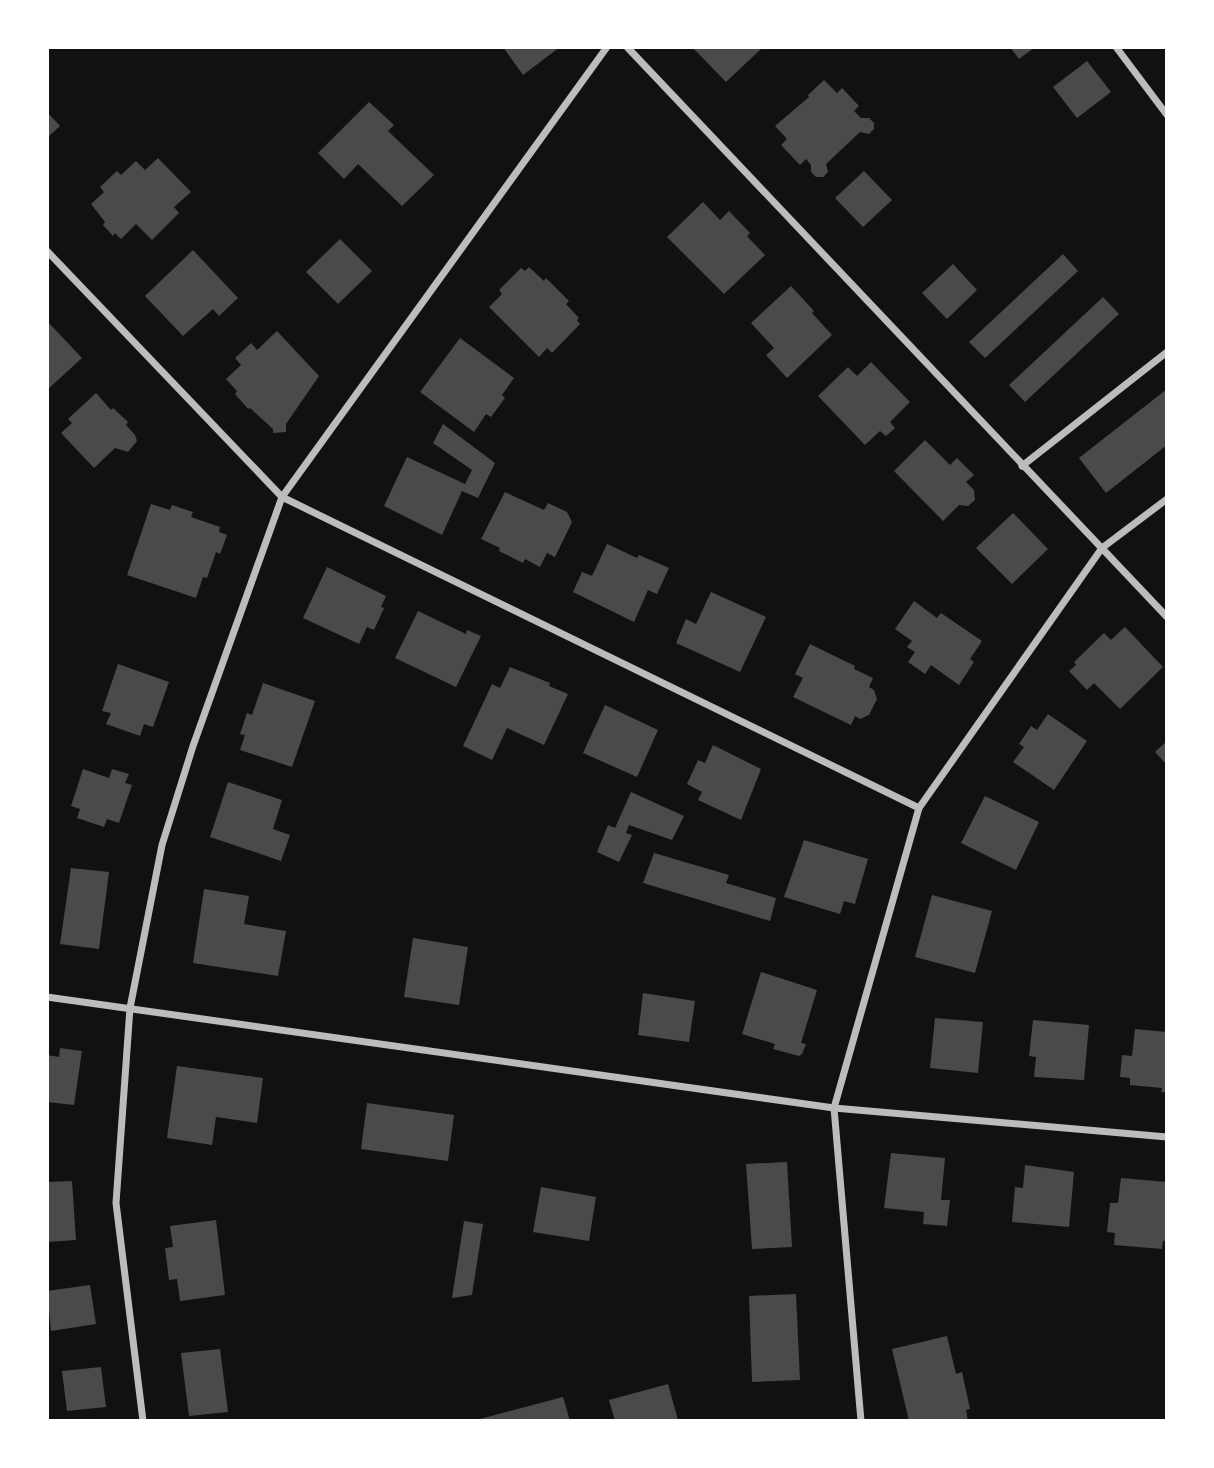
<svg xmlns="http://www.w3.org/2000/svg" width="1214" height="1468" viewBox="0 0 1214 1468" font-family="Figtree,sans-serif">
  <rect width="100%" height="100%" fill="#111"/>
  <g fill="#4a4a4a">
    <path d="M503,47H560L523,75Z"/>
    <path d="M692,47H760L761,49L726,82Z"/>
    <path d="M1010,47H1035L1019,59Z"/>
    <path d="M1087,61L1111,92L1077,118L1053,87Z"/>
    <path d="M824,80L837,93L842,88L859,106L854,111L861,118H869L874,123V129L869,134L860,132L826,164L828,172L823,177H816L811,172V165L806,159L800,165L781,145L787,139L775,126L809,97L808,95Z"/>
    <path d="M369,102L394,125L388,131L434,175L402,206L358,164L344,179L318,153Z"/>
    <path d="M47,112L60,126L47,138Z"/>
    <path d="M158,158L191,192L174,207L179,213L152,240L136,224L121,239L115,233L113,236L103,225L105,222L91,204L104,192L100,187L117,171L121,175L136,161L145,170Z"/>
    <path d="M864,171L892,200L863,227L835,198Z"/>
    <path d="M703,202L720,220L729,211L750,233L747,236L765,255L724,294L667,237Z"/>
    <path d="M340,239L372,271L338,304L306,272Z"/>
    <path d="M193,250L238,298L219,316L213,309L183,336L145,296Z"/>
    <path d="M1063,254L1078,271L985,358L969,342Z"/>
    <path d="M953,264L977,290L947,319L922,293Z"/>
    <path d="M529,267L544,281L546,278L569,301L566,304L579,318L577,320L580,324L552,353L547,348L539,357L489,307L502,294L499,290L521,268L525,271Z"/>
    <path d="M791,286L814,311L812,313L832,335L787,378L766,355L774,348L751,323Z"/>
    <path d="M1103,297L1119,314L1025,402L1009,385Z"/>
    <path d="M47,321L82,358L47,390Z"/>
    <path d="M277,331L319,376L286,424V432L273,433V429L250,408L248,409L235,394L237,391L226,379L241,365L235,358L251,343L257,350Z"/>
    <path d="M460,338L514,378L502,395L505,398L491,417L486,414L474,432L420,392Z"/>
    <path d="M871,362L910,402L890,422L895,428L886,436L880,431L865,445L818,396L848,367L857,376Z"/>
    <path d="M1167,389V445L1106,493L1079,458Z"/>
    <path d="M96,393L111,410L113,408L128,422L126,425L135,435L137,441L128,452L115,448L94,468L61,433L72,423L68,419Z"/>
    <path d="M443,424L495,463L478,498L462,491L442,535L384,506L407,457L465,484L472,470L433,443Z"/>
    <path d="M925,440L950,465L957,458L974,475L966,482L974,490L975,500L968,506L959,505L943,521L894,471Z"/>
    <path d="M505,492L544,510L548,503L567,512L572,522L555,557L547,553L540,567L525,559L523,563L499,551L500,548L481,539Z"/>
    <path d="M151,504L170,510L172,505L193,512L191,517L220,527L219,532L227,535L220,554L216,552L207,578L203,577L196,598L127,575Z"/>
    <path d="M1013,513L1048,549L1012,584L976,548Z"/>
    <path d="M607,544L637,558L639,555L669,568L657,594L648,590L634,622L573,592L582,572L592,576Z"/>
    <path d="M327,567L386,596L381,607L384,608L374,630L367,627L359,644L303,618Z"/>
    <path d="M711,592L766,617L740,672L676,643L686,619L696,624Z"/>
    <path d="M914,601L937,618L941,613L982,641L970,659L974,662L959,685L931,665L925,674L908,662L915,652L907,647L912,641L895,629Z"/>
    <path d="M418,611L466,634L467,630L481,636L456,687L395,658Z"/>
    <path d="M1125,627L1163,667L1120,709L1094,683L1087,690L1069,671L1076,665L1074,662L1104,633L1111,640Z"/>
    <path d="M810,644L855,666L854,669L873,678L869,687L874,690L877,699L869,715L860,719L855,716L851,725L793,697L803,678L795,674Z"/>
    <path d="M118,664L169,682L153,727L144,724L140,736L106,724L111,713L102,711Z"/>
    <path d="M510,667L550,683L549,686L568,694L544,745L507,728L492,760L463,746L492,684L500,688Z"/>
    <path d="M263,683L315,701L292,767L240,750L245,735L240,734L247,713L252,715Z"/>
    <path d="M605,705L658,730L637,777L583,753Z"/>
    <path d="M1048,714L1087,741L1054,790L1013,762L1024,747L1019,744L1031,726L1037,730Z"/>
    <path d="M1167,741V765L1155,752Z"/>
    <path d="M713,745L761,769L741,820L698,800L702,792L687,784L698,760L705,763Z"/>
    <path d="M83,769L109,778L112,769L129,774L125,783L132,785L119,823L107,819L104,827L77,818L80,809L71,806Z"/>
    <path d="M228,782L282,800L273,829L290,835L281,861L210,837Z"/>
    <path d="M631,792L684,816L672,840L629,825L626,833L632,835L619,862L597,852L608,825L615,828Z"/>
    <path d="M985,796L1039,822L1016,870L961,843Z"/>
    <path d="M804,840L868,859L855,904L844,901L840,914L784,897Z"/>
    <path d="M654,853L729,875L726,883L776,898L770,921L643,883Z"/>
    <path d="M71,868L109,872L99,949L60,944Z"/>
    <path d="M204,889L249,896L244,924L286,931L278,976L193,963Z"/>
    <path d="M932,895L992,911L975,973L915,957Z"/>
    <path d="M413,938L468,947L459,1005L404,997Z"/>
    <path d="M761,972L817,990L801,1043L806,1044L802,1054L799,1056L773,1049L775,1044L742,1034Z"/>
    <path d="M643,993L695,1001L689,1042L638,1035Z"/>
    <path d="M935,1018L983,1022L978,1073L930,1068Z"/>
    <path d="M1033,1020L1089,1025L1084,1080L1034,1077L1036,1057L1029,1056Z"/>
    <path d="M1135,1029L1167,1032V1093L1161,1092L1162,1088L1130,1085V1078L1120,1077L1122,1055L1132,1056Z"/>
    <path d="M60,1048L82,1051L74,1105L47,1102V1055L59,1057Z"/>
    <path d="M177,1066L263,1078L257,1123L216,1117L212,1145L167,1138Z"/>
    <path d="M367,1103L454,1115L448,1161L361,1149Z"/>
    <path d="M891,1153L945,1158L941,1200H950L947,1226L923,1224L924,1212L884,1208Z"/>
    <path d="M787,1162L792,1247L752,1249L746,1164Z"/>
    <path d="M1025,1165L1074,1172L1069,1227L1012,1222L1015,1187L1023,1188Z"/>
    <path d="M1121,1178L1167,1182V1241H1163L1162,1249L1114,1245L1115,1233L1107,1232L1110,1203H1118Z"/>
    <path d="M72,1181L76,1240L47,1242V1182Z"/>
    <path d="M541,1187L596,1197L589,1241L533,1232Z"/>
    <path d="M216,1220L225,1295L180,1301L177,1279L169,1280L165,1248L173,1247L170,1226Z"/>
    <path d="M464,1221L483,1224L472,1295L452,1298Z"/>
    <path d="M90,1285L96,1324L51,1331L47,1291Z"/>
    <path d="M796,1294L800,1380L752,1382L749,1296Z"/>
    <path d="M947,1336L956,1374L962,1372L970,1409L966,1410L968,1421H909L892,1349Z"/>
    <path d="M220,1349L228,1412L189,1416L181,1353Z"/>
    <path d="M101,1367L106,1407L67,1411L62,1371Z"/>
    <path d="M668,1384L678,1420L615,1421L609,1400Z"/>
    <path d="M563,1397L570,1421H476V1420Z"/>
  </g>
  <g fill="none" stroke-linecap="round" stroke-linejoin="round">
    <g stroke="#bcbcbc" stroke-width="7">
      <path d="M627,47L1167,617"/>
      <path d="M1116,47L1167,115"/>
      <path d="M47,251L282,497L919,808"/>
      <path d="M1022,466L1167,352"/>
      <path d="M47,997L834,1108L1167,1137"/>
      <path d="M143,1421L116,1203L130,1008L162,845L193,746L282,497L607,47"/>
      <path d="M861,1421L834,1108L919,808L1102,548L1167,499"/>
    </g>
  </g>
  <rect width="1214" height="1468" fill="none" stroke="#ffffff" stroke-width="98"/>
</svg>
